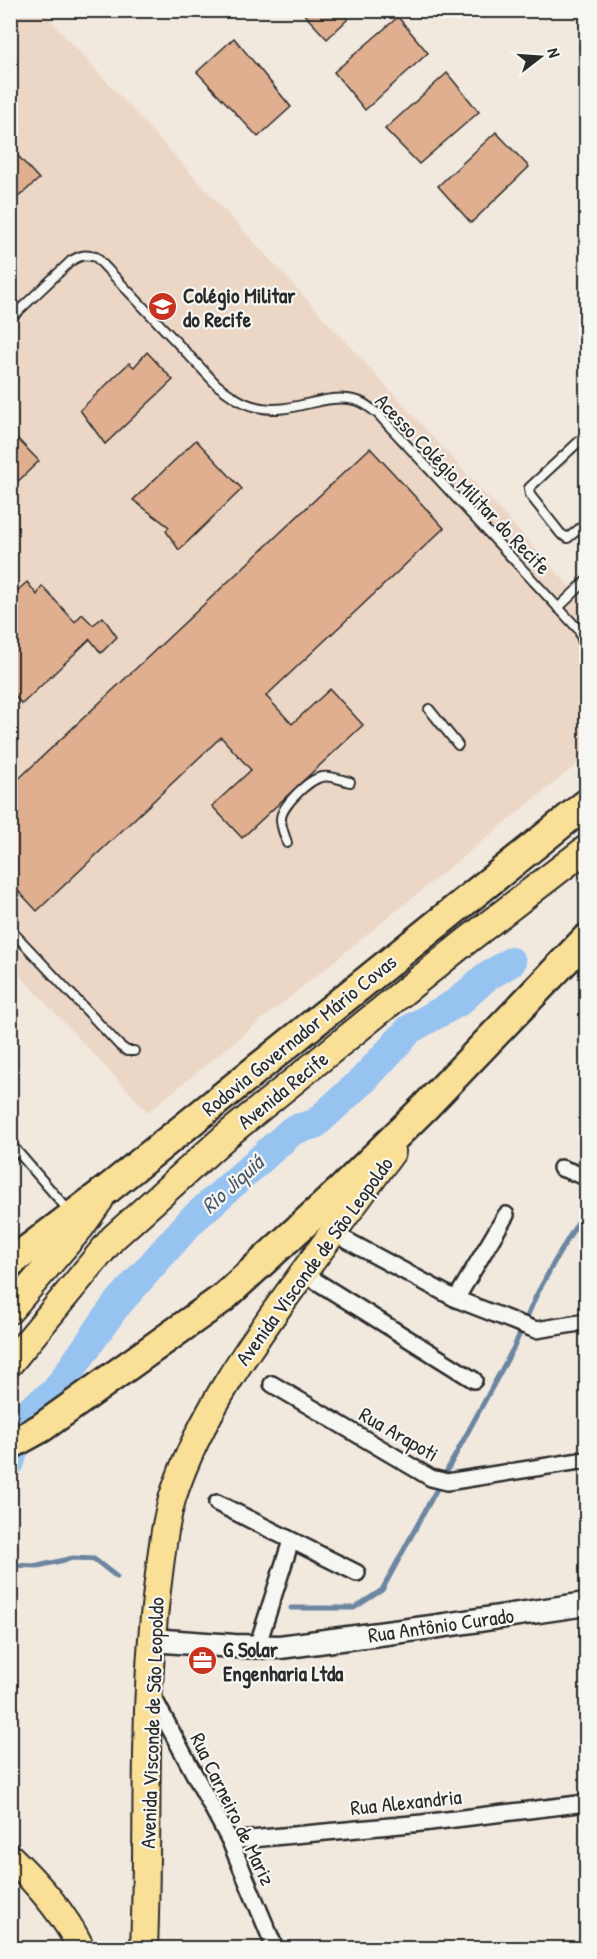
<svg xmlns="http://www.w3.org/2000/svg" width="597" height="1959" viewBox="0 0 597 1959" font-family="'Patrick Hand',sans-serif">
  <rect width="100%" height="100%" fill="#f1e8de"/>
  <filter id="ink" filterUnits="userSpaceOnUse"><feTurbulence type="fractalNoise" baseFrequency=".0167" numOctaves="2"/><feDisplacementMap in="SourceGraphic" scale="12" xChannelSelector="R" yChannelSelector="G"/><feConvolveMatrix kernelMatrix="1 2 1 2 8 2 1 2 1" color-interpolation-filters="sRGB"/></filter>
  <g filter="url(#ink)">
    <path fill="#ecd7c7" d="M41,10L586,604V757L148,1112L11,966L10,11Z"/>
    <g fill="none" stroke-linecap="round" stroke-linejoin="round">
      <g stroke="#6c86a2" stroke-width="5">
        <path d="M10,1565L38,1566L73,1558L94,1559L117,1577"/>
        <path d="M291,1608H354L382,1590L514,1347L536,1296L557,1257L586,1209"/>
      </g>
      <path stroke="#97c3f1" stroke-width="30" d="M10,1462L23,1416L55,1392L114,1308L191,1221L293,1130L315,1124L364,1079L410,1029L458,1002L486,977L511,962"/>
    </g>
    <g fill="#dfaf90" stroke="#2b2b2b" stroke-width="1.5">
      <path d="M300,10H340L348,19L327,39Z"/>
      <path d="M398,17L428,53L365,110L334,72Z"/>
      <path d="M234,38L291,107L258,137L197,72Z"/>
      <path d="M447,73L479,112L419,164L385,129Z"/>
      <path d="M496,132L529,167L471,223L438,186Z"/>
      <path d="M10,147L39,179L10,204Z"/>
      <path d="M147,352L173,380L105,444L80,410L129,363L134,367Z"/>
      <path d="M10,431L39,461L10,489Z"/>
      <path d="M196,440L242,489L179,550L166,531L169,527L133,500Z"/>
      <path d="M370,448L444,528L266,696L292,724L330,689L363,725L242,838L212,806L251,770L221,737L37,911L10,882V787Z"/>
      <path d="M27,582L37,595L42,586L75,622L82,614L93,625L103,617L117,637L101,653L90,639L22,704L10,691V597Z"/>
    </g>
    <g fill="none" stroke-linecap="round" stroke-linejoin="round">
      <defs>
        <g id="lane">
          <path d="M10,319L71,261C81,255 85,254 96,257L217,385C229,394 242,404 257,407C292,416 324,391 358,401C365,403 371,409 377,413L579,630L586,652"/>
          <path d="M586,435L529,488L530,495L561,534L568,538L586,523"/>
          <path d="M558,608L586,581"/>
          <path d="M429,709L458,745"/>
          <path d="M287,843C285,836 281,827 281,820C280,807 309,779 322,777C330,775 342,780 350,782"/>
          <path d="M10,929L120,1046L127,1051H134"/>
          <path d="M10,1143L69,1211"/>
        </g>
        <g id="street">
          <path d="M561,1168L586,1177"/>
          <path d="M333,1233L456,1299L536,1330L586,1322"/>
          <path d="M303,1273L474,1380"/>
          <path d="M456,1299L506,1215"/>
          <path d="M272,1384L431,1478L447,1482L586,1460"/>
          <path d="M217,1503L357,1573"/>
          <path d="M257,1647L291,1541"/>
          <path d="M152,1695L230,1841L275,1948"/>
          <path d="M230,1841L422,1823L586,1803"/>
        </g>
        <path id="secondary" d="M151,1640L234,1646L280,1647L432,1627L586,1604"/>
        <g id="primary">
          <path d="M10,1310L81,1227L100,1200"/>
          <path d="M10,1363L113,1238L226,1136L464,943L586,849"/>
          <path d="M10,1857C38,1884 64,1913 81,1948"/>
          <path d="M144,1948C149,1829 142,1708 157,1590C161,1559 164,1526 173,1496C200,1414 253,1341 303,1273C333,1233 362,1193 392,1152"/>
        </g>
        <g id="highway">
          <path d="M10,1263L109,1188L586,804"/>
          <path d="M10,1445L41,1428L223,1298L342,1189L424,1108L586,939"/>
        </g>
      </defs>
      <use href="#lane" stroke="#2b2b2b" stroke-width="12"/>
      <use href="#street" stroke="#2b2b2b" stroke-width="20"/>
      <use href="#secondary" stroke="#2b2b2b" stroke-width="27"/>
      <use href="#primary" stroke="#2b2b2b" stroke-width="30"/>
      <use href="#highway" stroke="#2b2b2b" stroke-width="33"/>
      <use href="#lane" stroke="#f6f6f2" stroke-width="8"/>
      <use href="#street" stroke="#f6f6f2" stroke-width="15"/>
      <use href="#secondary" stroke="#f6f6f2" stroke-width="22"/>
      <use href="#primary" stroke="#fadf96" stroke-width="26"/>
      <use href="#highway" stroke="#fadf96" stroke-width="28"/>
    </g>
  </g>
  <defs>
    <symbol id="school-disc" viewBox="-11 -11 22 22"><circle r="9.5" fill="#c8321e" stroke="#f6f6f2"/><path d="M0-5L7-2L0 1L-7-2ZM-4 1L0 2.5L4 1V4Q0 6-4 4Z" fill="#fff"/></symbol>
    <symbol id="office-disc" viewBox="-11 -11 22 22"><circle r="9.5" fill="#c8321e" stroke="#f6f6f2"/><path d="M-6-3h4V-5.5h4V-3h4V5H-6ZM-1-4.5V-3h2v-1.5ZM-6 0V1H6V0Z" fill="#fff"/></symbol>
  </defs>
  <g fill-rule="evenodd">
    <use href="#school-disc" x="146" y="290" width="33" height="33"/>
    <use href="#office-disc" x="186" y="1644" width="33" height="33"/>
  </g>
  <g text-anchor="middle" dominant-baseline="central" stroke-width="4.5" stroke-linejoin="round" paint-order="stroke">
    <g font-size="21" font-weight="bold" fill="#2b2b2b" stroke="#f6f6f2" text-anchor="start">
      <text x="183" y="295">Colégio Militar<tspan x="183" dy="24">do Recife</tspan></text>
      <text x="223" y="1649">G Solar<tspan x="223" dy="24">Engenharia Ltda</tspan></text>
    </g>
    <g font-size="21" fill="#2b2b2b" stroke="#f6f6f2">
      <text transform="translate(463 484) rotate(46)">Acesso Colégio Militar do Recife</text>
      <text transform="translate(299 1035) rotate(-39)">Rodovia Governador Mário Covas</text>
      <text transform="translate(283 1090) rotate(-39)">Avenida Recife</text>
      <text transform="translate(314 1261) rotate(-54)">Avenida Visconde de São Leopoldo</text>
      <text transform="translate(399 1434) rotate(30)">Rua Arapoti</text>
      <text transform="translate(441 1625) rotate(-8)">Rua Antônio Curado</text>
      <text transform="translate(152 1723) rotate(-88)">Avenida Visconde de São Leopoldo</text>
      <text transform="translate(406 1802) rotate(-6)">Rua Alexandria</text>
      <text transform="translate(233 1809) rotate(64)">Rua Carneiro de Mariz</text>
    </g>
    <g font-size="22" font-style="italic" fill="#4b5966" stroke="#f6f6f2">
      <text transform="translate(232 1184) rotate(-42)">Rio Jiquiá</text>
    </g>
  </g>
  <rect width="597" height="1959" fill="none" stroke="#f6f6f2" stroke-width="36"/>
  <rect x="18" y="18" width="561" height="1923" fill="none" stroke="#2b2b2b" stroke-width="2" filter="url(#ink)"/>
  <g transform="translate(540 57) rotate(73)" stroke="#f6f6f2" stroke-width="4.5" paint-order="stroke">
  <path d="M0-4.5L10 22L0 15L-10 22Z" fill="#2b2b2b"/>
  <text y="-9" font-size="16" font-weight="bold" text-anchor="middle" fill="#2b2b2b">N</text>
  </g>
</svg>
